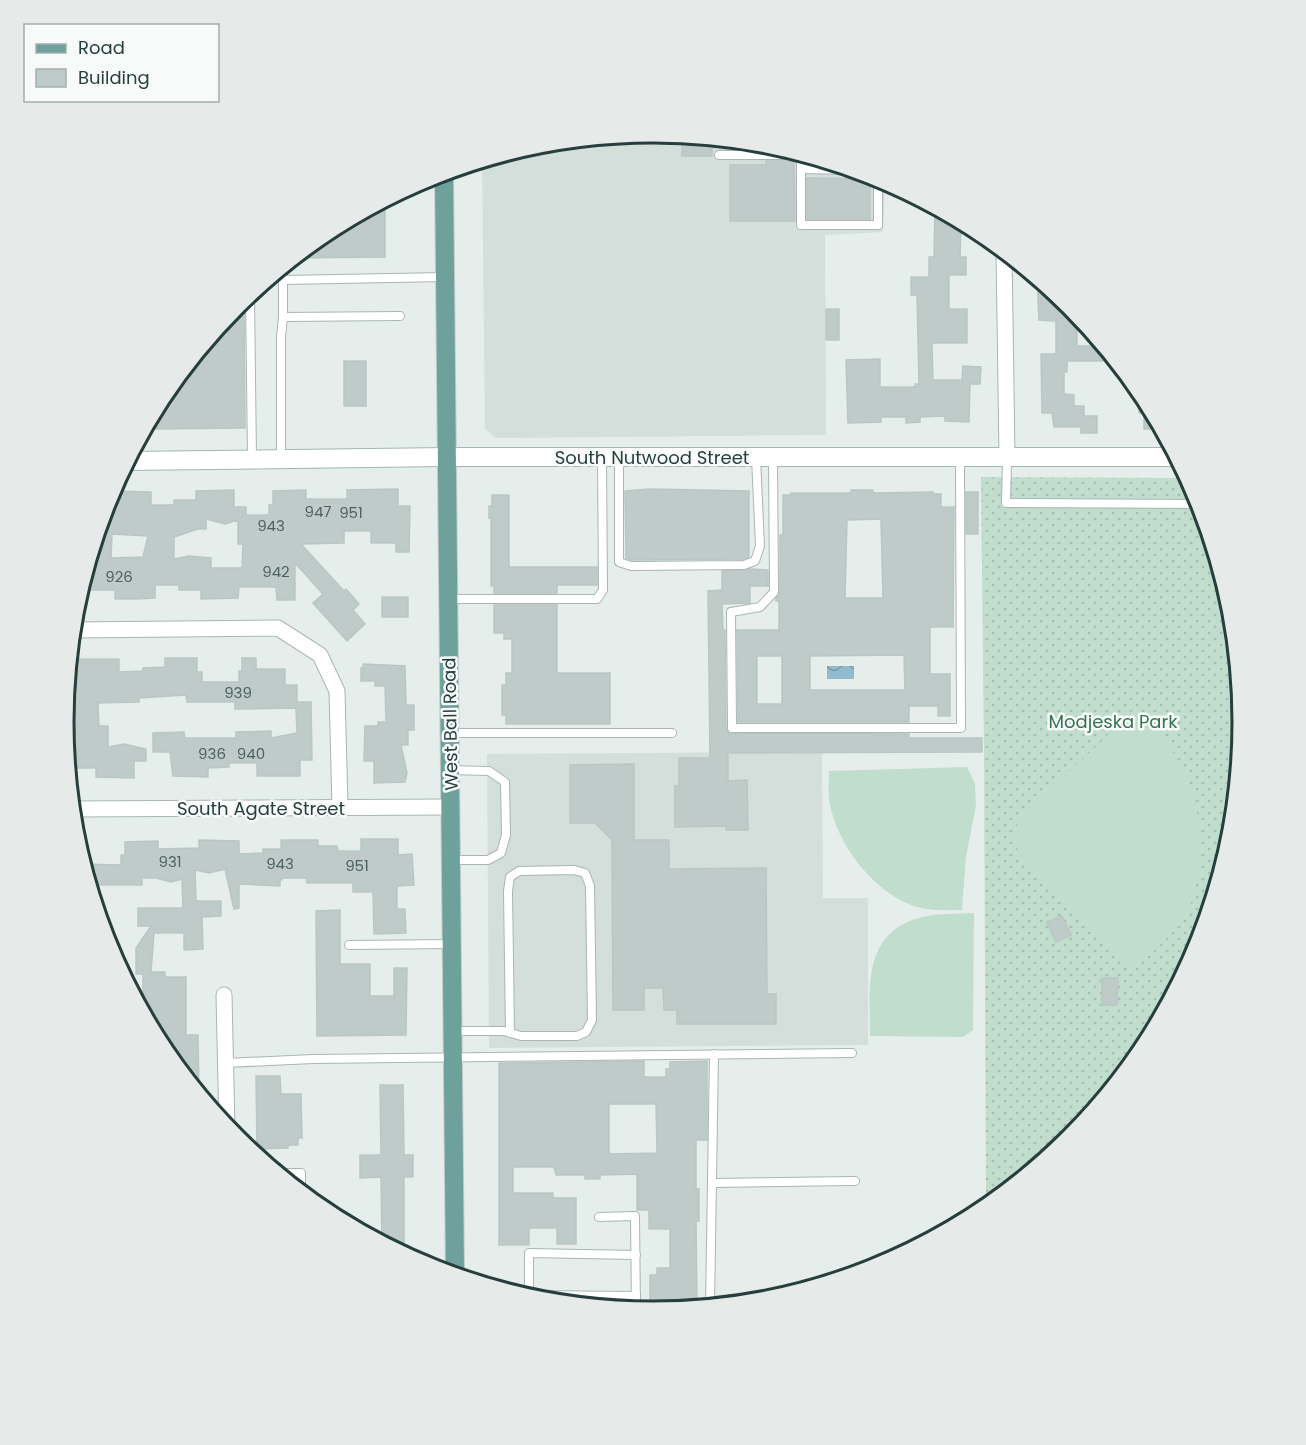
<svg xmlns="http://www.w3.org/2000/svg" width="1306" height="1445" viewBox="0 0 1306 1445" font-family="Poppins,sans-serif">
  <defs>
    <pattern id="grass-dots" width="8" height="8" patternUnits="userSpaceOnUse" patternTransform="scale(1.5)"><rect width="8" height="8" fill="#c1ddce"/><path d="M2 2h.1M6 6h.1" fill="none" stroke="#a6bfb2" stroke-width="1.8" stroke-linecap="round"/></pattern>
    <pattern id="water-waves" width="16" height="10" patternUnits="userSpaceOnUse" patternTransform="scale(1.5)"><rect width="16" height="10" fill="#93bace"/><path d="M0 5q4-4 8 0t8 0" fill="none" stroke="#7899a8"/></pattern>
  </defs>
  <rect width="100%" height="100%" fill="#e6eeec"/>
  <g fill="#d4dedb">
    <path d="M653,133L768,144L885,181L883,232L825,235L826,435L496,438L485,429L482,161L538,144Z"/>
    <path d="M822,752L823,898H868V1045L489,1048L487,754Z"/>
  </g>
  <path fill="url(#grass-dots)" d="M981,477L1188,478L1198,497L1232,608L1243,723L1232,838L1198,949L1143,1051L1070,1140L986,1209L984,751Z"/>
  <g fill="#c1ddce">
    <path d="M1137,707C1156,730 1178,754 1189,782C1203,821 1204,870 1189,909C1180,930 1150,954 1133,969L1021,854C1010,842 1012,831 1021,818Z"/>
    <path d="M967,767L975,784L976,805L966,857L962,910C948,910 934,911 921,908C876,897 835,843 829,799C828,790 829,781 829,771Z"/>
    <path d="M974,913L973,1030L963,1037L870,1036C870,987 862,932 922,917C938,913 957,914 974,913Z"/>
  </g>
  <rect fill="url(#water-waves)" x="827" y="666" width="27" height="13"/>
  <g fill="#becbc8" stroke="#b9c7c4" stroke-width="1.5" fill-rule="evenodd">
    <path d="M682,135L712,138V156H682Z"/>
    <path d="M766,161H794L795,221H730V165H766Z"/>
    <path d="M807,178L870,179V219H807Z"/>
    <path d="M385,200V257L293,258L326,232Z"/>
    <path d="M935,208L961,221L960,257H966V275H949V309H967V343H932L933,380H962L963,366L981,367L980,384H970L969,422L945,421V416L920,417V422L906,423V417H881V422L848,423L846,360L880,359V387H915V384H919L917,295H911V277H929V257H934Z"/>
    <path d="M1037,278L1058,296V306H1071L1084,322H1077V346H1103V361H1067V372H1064V394L1074,395V406H1084V416H1097V433H1081V427H1054L1052,413H1042L1041,354H1056V321L1039,320Z"/>
    <path d="M244,299L245,428L154,429V411L163,394L236,305Z"/>
    <rect x="826" y="309" width="13" height="31"/>
    <rect x="344" y="361" width="22" height="45"/>
    <path d="M1139,389L1144,395L1162,429H1144V413H1139Z"/>
    <path d="M398,489V506H410L409,552H396V543H371V531H344V543L301,544L344,591L346,589L359,604L353,610L365,624L347,641L313,603L323,594L295,563V600H277L276,587H239L238,598L201,599V590H179V585H155V598L135,599H115V590H80L91,553H94V543L105,507H110L111,491L151,492V505H174V500H196V491L234,490V507H246V515H269V505H273V491L306,490V499H347V490ZM206,519L225,524L238,520V544H243L242,568H211V558L189,556L174,559V537L198,529H206ZM112,534L148,536L143,557L111,558Z"/>
    <path d="M649,489L749,491V557L743,559L632,560L626,558L625,491Z"/>
    <path d="M851,490H873V493L933,492V494H941V507H954L953,627H930V674H950V716H938V706H909V722H738L737,630H779V601H776V598L780,592V535H783V495H791V493H851ZM881,519L883,598H845L847,520ZM904,655L905,690H810V656ZM757,656H782V704H757Z"/>
    <rect x="966" y="492" width="12" height="42"/>
    <path d="M492,495H509V567H597V585H557V593H494V586H491V518H489V506H492Z"/>
    <path d="M749,569L768,570V586H750V603L722,604L723,630H725L726,728L729,733L909,734V738H982V752L728,753V781L747,780L748,830H726V826L675,827V786H679V758H710L708,591L722,590V571Z"/>
    <rect x="382" y="597" width="26" height="20"/>
    <path d="M494,605H557V673H610V724H506V715H502V685H506V673H512V639H504V633H494Z"/>
    <path d="M165,658H197V672H202V682H239V671H242V658H256V669H285V685H297V702H311L312,760H300V776H257V763H229V767L208,768V777L173,776L170,752H153V733L184,732L185,738H236V732L271,731V738L297,733L296,708L235,709V702H187L186,695L139,698V702L98,703L99,726H108V747L124,744L146,749V761H134V778L96,777V768H74V752H66L63,722L65,704L68,703L69,665H77V659H119V672L143,671V668L165,667Z"/>
    <path d="M363,664L405,666L406,705H414V730H408V745H401L407,773L405,782L374,783V761H364L365,726H378V722H386L385,686H375V681H361V668H363Z"/>
    <path d="M634,764V840H669V869L766,868L767,994H776V1024H677V1010H664L663,988H644V1010H613L612,840L595,823H570V765Z"/>
    <path d="M361,839H398V855L412,854L414,885L397,886V909H405L406,933L374,934L373,892H353V883H307L306,878H283L282,880H280V886L239,884V908L234,909L225,869L209,873L195,870L196,901H221V916L202,917L203,949L184,950V933H154L151,972H165V977H186V1035H198L199,1095L162,1050L138,1005H143V974H136V948L151,926H138V908H183L182,879L171,882L156,878H142V885H89L82,864L121,865V855H125V842L158,841V849L199,848V840L239,841V854L263,853V849H281V840H318V846H337L338,851H361Z"/>
    <path d="M340,910V964H370V996H394V968H407L406,1035L317,1036L316,911Z"/>
    <path d="M1062,916L1071,935L1056,942L1047,922Z"/>
    <path d="M1102,978H1118L1117,1005H1102Z"/>
    <path d="M644,1061V1077H666V1069H670V1062L707,1061V1140H696V1189H699V1221H696L697,1308H678V1304H650V1275H657V1268H670V1229H649V1210H637V1174L600,1175V1179H585V1175H556L554,1167H513V1193H553V1198H576V1244H557V1228H529V1245H499V1063ZM609,1104H656L657,1153L609,1154Z"/>
    <path d="M256,1076H280L281,1094H301L302,1138H298V1145H288V1148L257,1149Z"/>
    <path d="M380,1085H403L404,1155H413V1177H404V1247H389L382,1243L381,1177L360,1178V1155H381Z"/>
  </g>
  <g fill="none" stroke-linecap="round" stroke-linejoin="round">
    <defs>
      <g id="lane">
        <path d="M719,155H805"/>
        <path d="M801,155V225H878V177"/>
        <path d="M801,169L854,170"/>
        <path d="M283,267V280L445,277"/>
        <path d="M283,280V317L400,316"/>
        <path d="M250,294L252,459"/>
        <path d="M619,457V562L631,566L744,565L755,561L760,546L756,458"/>
        <path d="M773,457L774,592L760,607L731,612L732,728H961L960,457"/>
        <path d="M281,458V337L283,317"/>
        <path d="M1007,458L1006,503L1200,504"/>
        <path d="M450,599H597L603,590L602,458"/>
        <path d="M450,733H672"/>
        <path d="M450,770L489,771L505,782L506,835L501,853L488,860H451"/>
        <path d="M349,945L451,944"/>
        <path d="M453,1031H504L521,1036H577L586,1032L592,1020L590,886L585,873L574,870L519,871L510,877L508,891L510,1033"/>
        <path d="M226,1063L313,1059L852,1053"/>
        <path d="M276,1173H301V1193"/>
        <path d="M713,1183L855,1181"/>
        <path d="M599,1217L635,1216L636,1311"/>
        <path d="M636,1255L529,1253V1295L636,1296"/>
        <path d="M710,1307L714,1054"/>
      </g>
      <g id="street">
        <path d="M1004,251L1007,456"/>
        <path d="M72,630L278,628L320,655L337,691L340,807"/>
        <path d="M71,809L450,807"/>
        <path d="M224,995L227,1129"/>
      </g>
      <path id="secondary" d="M127,461L447,457H1177"/>
      <path id="primary" d="M444,172L455,1276"/>
    </defs>
    <use href="#lane" stroke="#a9b6b4" stroke-width="10"/>
    <use href="#street" stroke="#a9b6b4" stroke-width="17"/>
    <use href="#secondary" stroke="#a2b6b3" stroke-width="20"/>
    <use href="#primary" stroke="#c2c9c9" stroke-width="20"/>
    <use href="#lane" stroke="#fff" stroke-width="8"/>
    <use href="#street" stroke="#fff" stroke-width="15"/>
    <use href="#secondary" stroke="#fff" stroke-width="18"/>
    <use href="#primary" stroke="#6ea09c" stroke-width="18"/>
  </g>
  <g text-anchor="middle" dominant-baseline="central" stroke-width="5" stroke-linejoin="round" paint-order="stroke">
    <g font-size="15" fill="#4c6260">
      <text x="318" y="511">947</text>
      <text x="351" y="512">951</text>
      <text x="271" y="525">943</text>
      <text x="276" y="571">942</text>
      <text x="119" y="576">926</text>
      <text x="238" y="692">939</text>
      <text x="212" y="753">936</text>
      <text x="251" y="753">940</text>
      <text x="170" y="861">931</text>
      <text x="280" y="863">943</text>
      <text x="357" y="865">951</text>
    </g>
    <g font-size="18" fill="#263f3d" stroke="#f7faf9">
      <text x="652" y="457">South Nutwood Street</text>
      <text transform="translate(450 724) rotate(-91)">West Ball Road</text>
      <text x="261" y="808">South Agate Street</text>
    </g>
    <g font-size="18" fill="#337357" stroke="#f7faf9">
      <text x="1113" y="721">Modjeska Park</text>
    </g>
  </g>
  <path d="M0 0H1306V1445H0ZM74 722a579 579 0 1 1 1158 0a579 579 0 1 1-1158 0Z" fill="#e6ebea" fill-rule="evenodd"/>
  <path fill="none" stroke="#263f3d" stroke-width="3" d="M74 722a579 579 0 1 1 1158 0a579 579 0 1 1-1158 0Z"/>
  <rect x="24" y="24" width="195" height="78" fill="#f7faf9" stroke="#a3afae" stroke-width="1.5"/>
  <rect x="36" y="44" width="30" height="9" fill="#6ea09c" stroke="#a3afae" stroke-width="1.5"/>
  <text x="78" y="54" font-size="18" fill="#263f3d">Road</text>
  <rect x="36" y="69" width="30" height="18" fill="#becbc8" stroke="#a3afae" stroke-width="1.5"/>
  <text x="78" y="84" font-size="18" fill="#263f3d">Building</text>
</svg>
